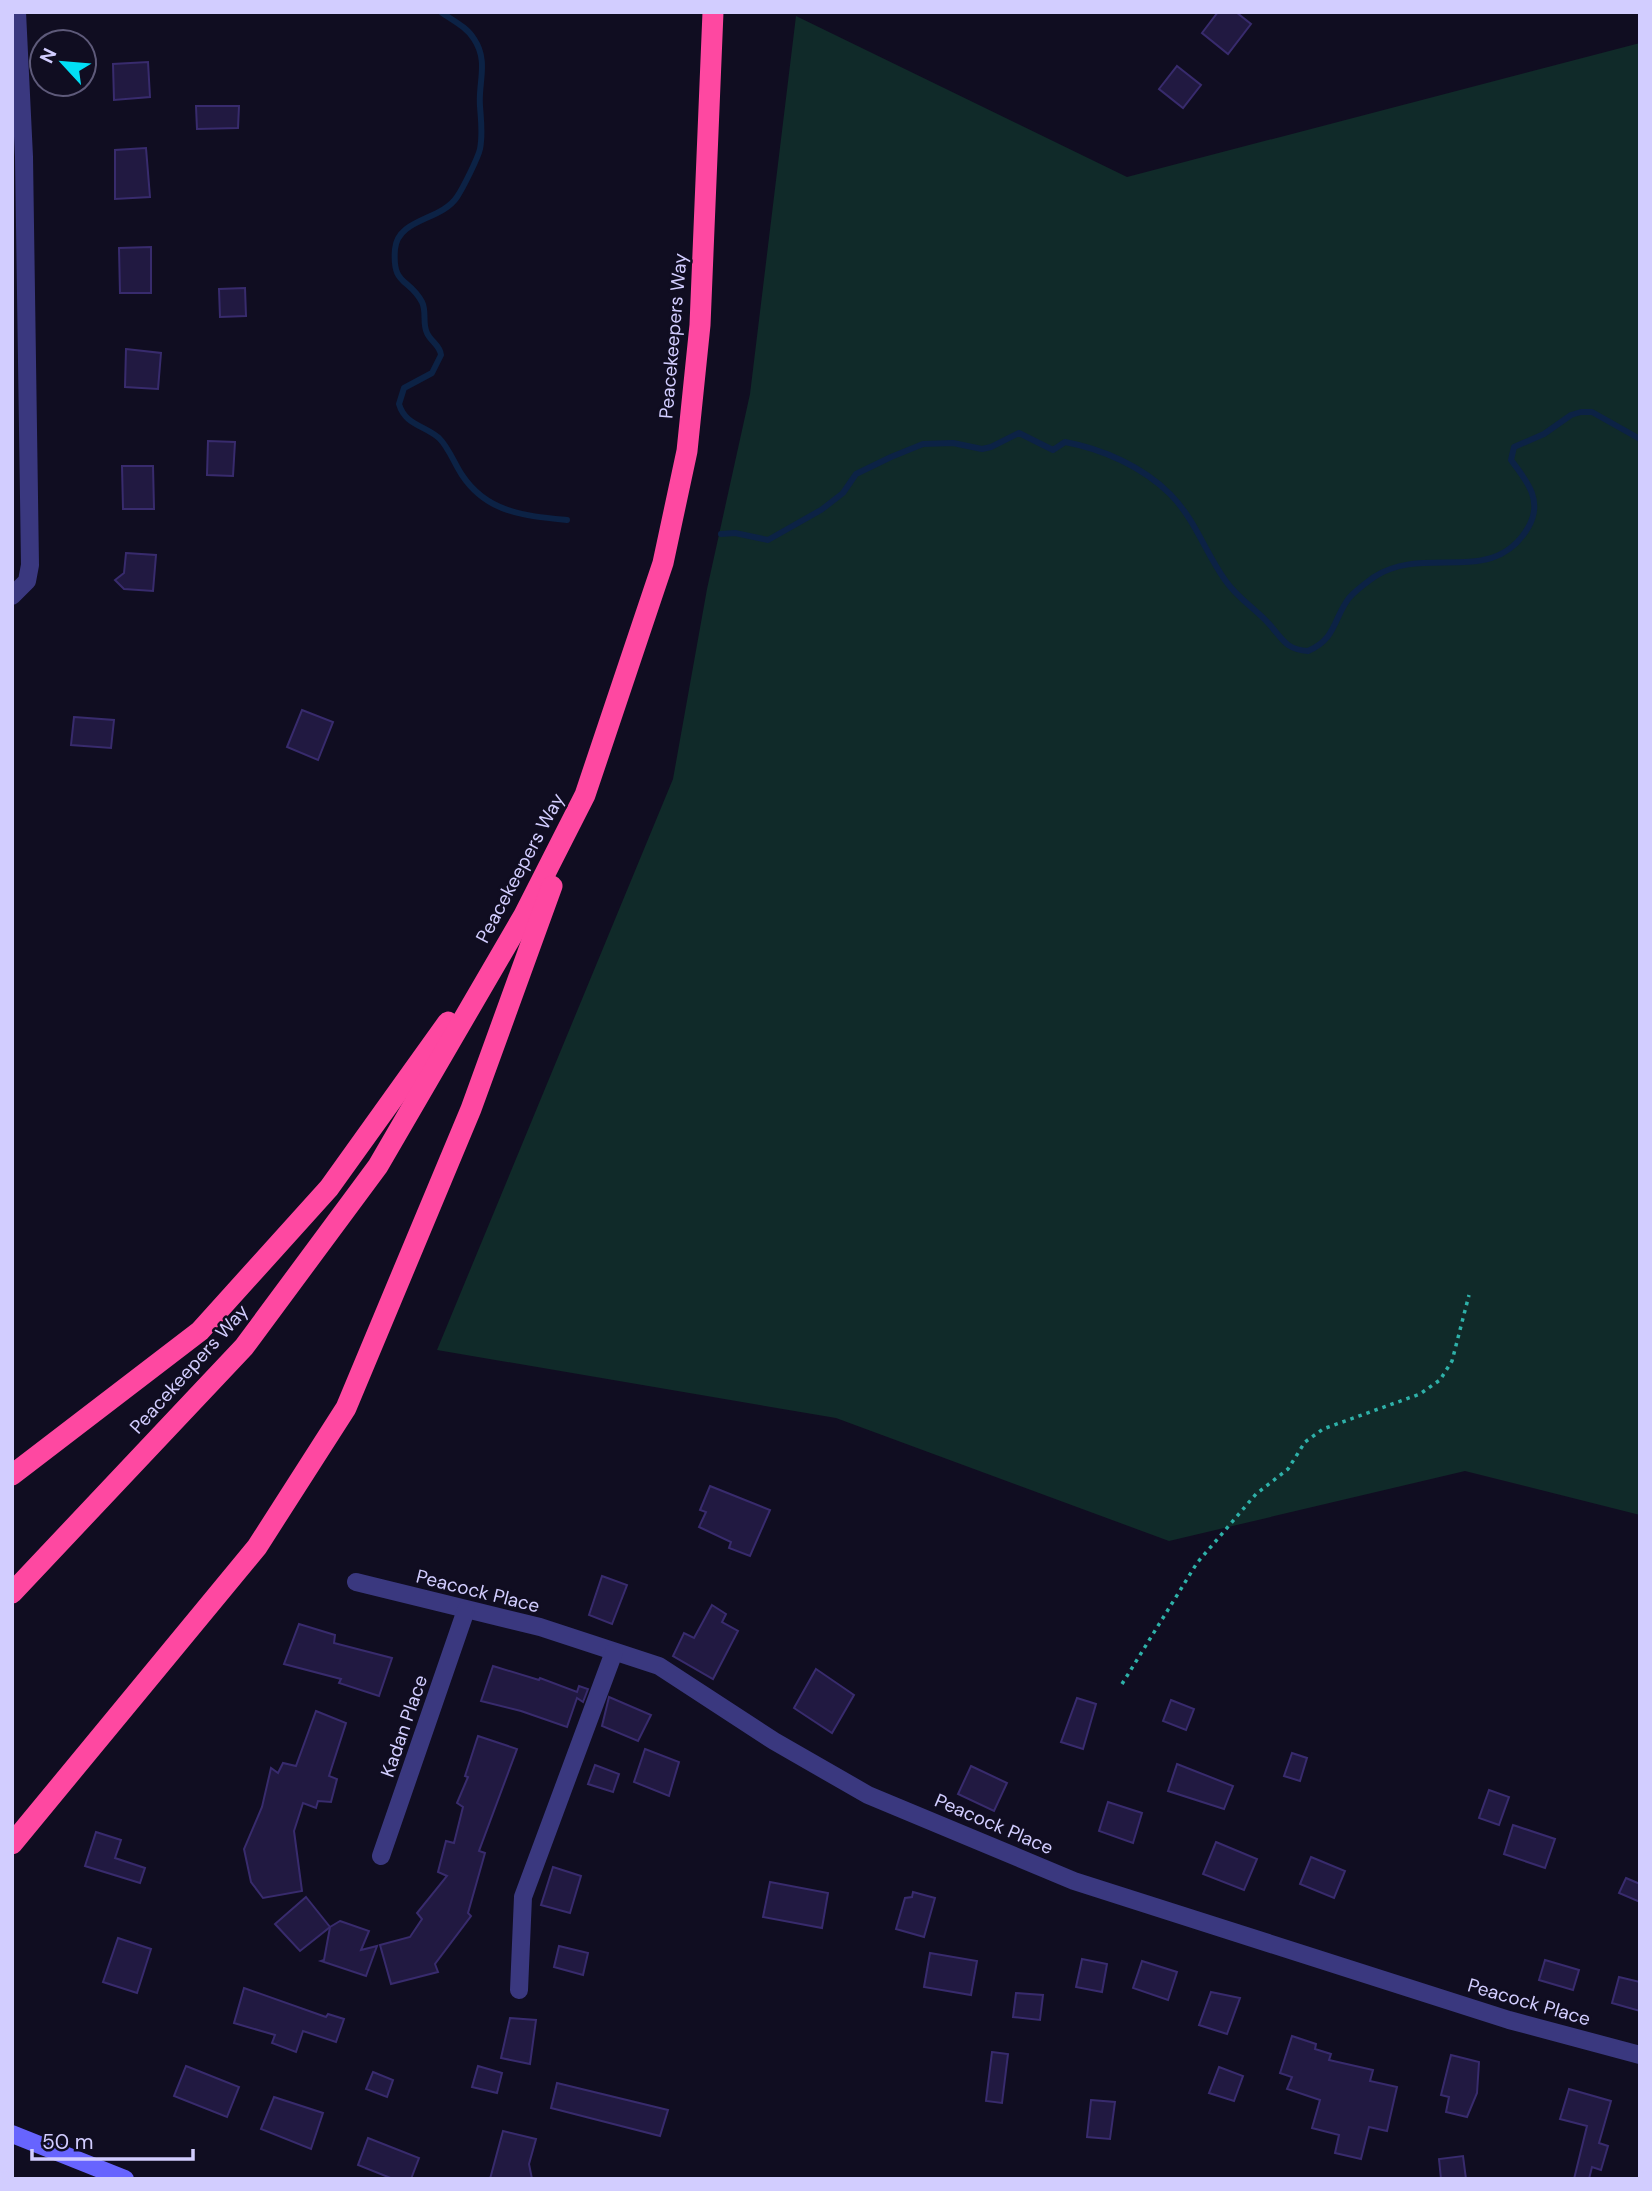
<svg xmlns="http://www.w3.org/2000/svg" width="1652" height="2191" viewBox="0 0 1652 2191" font-family="'DM Sans',sans-serif">
  <rect width="100%" height="100%" fill="#100d21"/>
  <path fill="#102a29" d="M796,16L1127,177L1640,43V1515L1465,1471L1169,1541L836,1418L437,1350L673,779L707,589L750,394Z"/>
  <g fill="none" stroke-linecap="round" stroke-linejoin="round">
    <g stroke="#0c2245" stroke-width="6">
      <path d="M441,12C452,20 467,27 474,39C489,61 478,83 480,106C481,121 483,134 480,149C478,158 463,188 457,197C441,221 398,218 395,249C392,287 409,277 422,302C427,312 422,323 427,333C431,342 440,345 441,355L432,373L404,388L399,404C405,425 424,425 439,438C449,448 454,463 462,475C487,513 525,516 567,520"/>
      <path d="M721,534L735,533L768,540L821,510L843,493L856,474L891,457L923,444L953,443L982,449L991,447L1019,433L1053,450L1065,442C1103,449 1143,467 1170,494C1195,519 1205,552 1225,580C1238,599 1256,609 1270,625C1283,640 1287,650 1308,651C1337,638 1333,619 1349,598C1356,590 1366,583 1374,577C1426,543 1494,589 1529,526C1543,500 1527,481 1511,460L1514,447L1544,434L1571,415L1581,412H1592L1640,439"/>
    </g>
  </g>
  <g fill="#211941" stroke="#382b6d" stroke-width="2">
    <path d="M1218,12H1236L1251,24L1228,54L1202,33Z"/>
    <path d="M148,62L150,97L114,100L113,64Z"/>
    <path d="M1177,66L1201,85L1183,108L1159,89Z"/>
    <path d="M196,106H239L238,128L197,129Z"/>
    <path d="M146,148L150,197L115,199V150Z"/>
    <path d="M151,247V293H120L119,248Z"/>
    <path d="M245,288L246,316L220,317L219,289Z"/>
    <path d="M126,349L161,353L158,389L125,387Z"/>
    <path d="M208,441L235,442L233,476L207,475Z"/>
    <path d="M122,466H153L154,509H123Z"/>
    <path d="M126,553L156,555L153,591L124,589L115,580L124,573Z"/>
    <path d="M302,710L333,722L318,760L287,747Z"/>
    <path d="M74,717L114,720L111,748L71,745Z"/>
    <path d="M710,1486L770,1510L750,1556L729,1548L731,1542L699,1527L706,1512L700,1510Z"/>
    <path d="M602,1576L627,1585L612,1624L589,1615Z"/>
    <path d="M712,1605L726,1614L722,1622L738,1631L713,1679L673,1656L684,1633L694,1638Z"/>
    <path d="M299,1624L335,1635L334,1643L392,1658L379,1696L339,1683L341,1679L284,1664Z"/>
    <path d="M493,1666L539,1680L540,1678L577,1692L579,1686L588,1689L583,1702L577,1698L567,1727L521,1711L481,1701Z"/>
    <path d="M816,1669L854,1695L832,1733L794,1708Z"/>
    <path d="M609,1697L651,1715L638,1741L602,1726Z"/>
    <path d="M1077,1698L1096,1704L1083,1749L1061,1742Z"/>
    <path d="M1171,1700L1194,1709L1186,1730L1163,1721Z"/>
    <path d="M316,1711L346,1723L329,1776L337,1779L331,1802L318,1801L316,1808L303,1803L294,1831L302,1891L263,1898L251,1882L244,1849L262,1807L271,1768L278,1773L283,1763L296,1766Z"/>
    <path d="M478,1736L517,1749L479,1851L485,1853L468,1913L471,1916L435,1964L438,1972L391,1984L380,1945L410,1937L422,1919L417,1913L447,1876L438,1872L446,1841L454,1843L463,1807L457,1803L468,1777L465,1776Z"/>
    <path d="M645,1749L679,1762L669,1796L634,1782Z"/>
    <path d="M1292,1753L1307,1758L1300,1781L1284,1776Z"/>
    <path d="M1177,1764L1233,1786L1224,1809L1168,1791Z"/>
    <path d="M595,1765L619,1774L613,1792L588,1784Z"/>
    <path d="M971,1766L1007,1783L994,1811L958,1794Z"/>
    <path d="M1489,1790L1509,1797L1499,1825L1479,1818Z"/>
    <path d="M1108,1802L1142,1813L1133,1843L1099,1831Z"/>
    <path d="M1513,1825L1555,1839L1545,1868L1504,1854Z"/>
    <path d="M96,1832L121,1840L115,1858L145,1868L140,1883L85,1866Z"/>
    <path d="M1216,1842L1257,1859L1244,1890L1203,1874Z"/>
    <path d="M1311,1857L1345,1871L1334,1898L1300,1884Z"/>
    <path d="M553,1867L581,1876L570,1913L541,1905Z"/>
    <path d="M1626,1878L1640,1884V1902L1619,1893Z"/>
    <path d="M770,1882L828,1893L822,1928L763,1917Z"/>
    <path d="M913,1892L935,1898L924,1937L896,1929L905,1898L912,1897Z"/>
    <path d="M306,1897L330,1927L300,1951L275,1924Z"/>
    <path d="M340,1921L369,1931L361,1950L377,1946L366,1976L321,1961L324,1960L330,1927Z"/>
    <path d="M118,1938L151,1949L137,1993L103,1982Z"/>
    <path d="M559,1946L588,1953L583,1975L554,1967Z"/>
    <path d="M930,1953L977,1961L971,1995L924,1987Z"/>
    <path d="M1082,1959L1107,1964L1102,1992L1076,1987Z"/>
    <path d="M1545,1960L1579,1970L1573,1990L1539,1980Z"/>
    <path d="M1142,1961L1177,1972L1168,2000L1133,1988Z"/>
    <path d="M1619,1977L1640,1982V2011L1612,2003Z"/>
    <path d="M244,1988L326,2017L328,2014L344,2019L336,2042L303,2031L296,2052L272,2043L275,2035L234,2023Z"/>
    <path d="M1211,1992L1240,1998L1227,2034L1199,2025Z"/>
    <path d="M1016,1993L1043,1995L1040,2020L1013,2017Z"/>
    <path d="M510,2018L536,2020L530,2064L501,2058Z"/>
    <path d="M1292,2036L1316,2044L1315,2049L1331,2054L1329,2060L1373,2070L1370,2081L1397,2087L1387,2131L1369,2127L1361,2159L1335,2153L1339,2135L1312,2128L1320,2100L1287,2089L1292,2077L1280,2073Z"/>
    <path d="M992,2052L1008,2054L1002,2103L986,2101Z"/>
    <path d="M1451,2055L1479,2062L1477,2093L1467,2117L1446,2112L1449,2097L1441,2095Z"/>
    <path d="M186,2066L239,2087L227,2117L174,2096Z"/>
    <path d="M478,2066L502,2073L497,2093L472,2087Z"/>
    <path d="M1219,2067L1243,2076L1234,2101L1209,2093Z"/>
    <path d="M373,2072L393,2080L387,2097L366,2089Z"/>
    <path d="M557,2083L668,2110L660,2136L551,2108Z"/>
    <path d="M1569,2089L1611,2101L1599,2143L1608,2146L1601,2170L1592,2167L1589,2179H1574L1587,2126L1560,2119Z"/>
    <path d="M274,2097L323,2113L311,2149L261,2129Z"/>
    <path d="M1091,2100L1115,2102L1110,2139L1087,2137Z"/>
    <path d="M503,2131L536,2139L529,2164L532,2179H490Z"/>
    <path d="M368,2138L419,2158L411,2179H393L358,2165Z"/>
    <path d="M1463,2156L1466,2179H1441L1439,2159Z"/>
  </g>
  <g fill="none" stroke-linecap="round" stroke-linejoin="round">
    <path stroke="#2eb1a9" stroke-width="3.5" stroke-dasharray="3.5 5" stroke-linecap="butt" d="M1122,1684L1197,1563L1256,1494L1288,1469L1305,1442L1323,1429L1420,1394L1440,1380L1452,1361L1469,1295"/>
    <g stroke="#3a387f" stroke-width="18">
      <path d="M12,596L27,581L30,565L24,157L17,12"/>
      <path d="M356,1582L540,1627L659,1666L774,1741L868,1795L1074,1881L1509,2020L1640,2055"/>
      <path d="M381,1856L466,1610"/>
      <path d="M519,1990L523,1897L614,1652"/>
    </g>
    <path stroke="#6764fe" stroke-width="18" d="M12,2134L125,2179"/>
    <g stroke="#fe48a1" stroke-width="21">
      <path d="M12,1475L200,1331L329,1188L448,1022"/>
      <path d="M12,1593L244,1347L378,1166L524,915L585,795L663,563L687,451L700,325L713,12"/>
      <path d="M12,1844L257,1547L346,1408L471,1109L552,886"/>
    </g>
  </g>
  <g text-anchor="middle" dominant-baseline="central" stroke-width="5" stroke-linejoin="round" paint-order="stroke">
    <g font-size="19" fill="#d2cdff" stroke="#100d21">
      <text transform="translate(673 336) rotate(-85)">Peacekeepers Way</text>
      <text transform="translate(520 868) rotate(-62)">Peacekeepers Way</text>
      <text transform="translate(189 1369) rotate(-48)">Peacekeepers Way</text>
      <text transform="translate(478 1591) rotate(14)">Peacock Place</text>
      <text transform="translate(404 1726) rotate(-71)">Kadan Place</text>
      <text transform="translate(994 1824) rotate(23)">Peacock Place</text>
      <text transform="translate(1529 2002) rotate(16)">Peacock Place</text>
    </g>
  </g>
  <rect width="1652" height="2191" fill="none" stroke="#d2cdff" stroke-width="28"/>
  <g transform="translate(63 63) rotate(296)"><circle r="33" fill="#100d21" stroke="#5e5a7a" stroke-width="2"/>
  <path d="M0-5L12 26L0 18L-12 26Z" fill="#01dff6"/>
  <text y="-10" font-size="19" font-weight="bold" text-anchor="middle" fill="#d2cdff">N</text>
  </g>
  <path d="M32 2149v10h161v-10" fill="none" stroke="#d2cdff" stroke-width="3.5"/>
  <text x="42" y="2149" font-size="21" fill="#d2cdff" stroke="#100d21" stroke-width="5" paint-order="stroke">50 m</text>
</svg>
